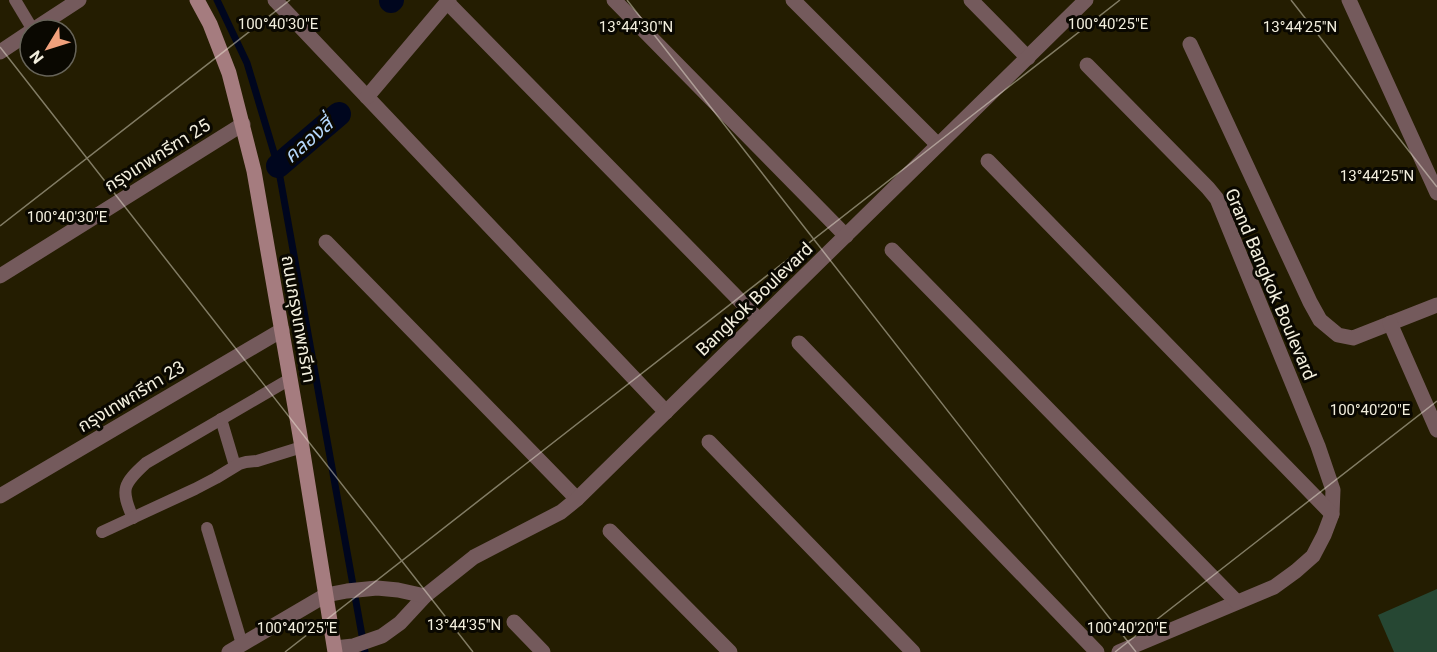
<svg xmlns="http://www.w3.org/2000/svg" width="1437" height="652" viewBox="0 0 1437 652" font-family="Roboto,'Noto Sans Thai',sans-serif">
  <rect width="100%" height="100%" fill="#241d01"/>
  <path fill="#264733" d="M1437,589V652H1394L1378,615Z"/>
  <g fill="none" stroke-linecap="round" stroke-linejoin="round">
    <path stroke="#00061e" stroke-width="7" d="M217,0L247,63L278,166L365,652"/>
    <g stroke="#00061e" stroke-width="24">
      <path d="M391,1L392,0"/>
      <path d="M278,166L339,114"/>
    </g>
    <g stroke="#745a5c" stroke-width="12">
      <path d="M15,0L33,30"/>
      <path d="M221,419L235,466"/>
      <path d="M133,518C120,489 123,484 146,463L290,379"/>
      <path d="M207,528L242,644"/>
      <path d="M102,532L195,489L216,478L239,464L246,462L257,461L302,447"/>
    </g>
    <g stroke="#745a5c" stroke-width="15">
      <path d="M275,0L666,412"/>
      <path d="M614,0L846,236"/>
      <path d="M793,0L938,145"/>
      <path d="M971,0L1028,58"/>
      <path d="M1349,0L1437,193"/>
      <path d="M447,2L759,320"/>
      <path d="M33,30L79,0"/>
      <path d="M1190,44L1310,302L1320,320L1338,335L1353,338L1437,305"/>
      <path d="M0,52L30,32"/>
      <path d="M1087,65L1208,188L1217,199L1318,446L1333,490L1332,514L1324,535L1313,556L1296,571L1274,587L1119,652"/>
      <path d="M367,97L449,0"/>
      <path d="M988,161L1332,514"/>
      <path d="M326,242L577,499"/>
      <path d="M892,250L1237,602"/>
      <path d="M0,276L243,124"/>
      <path d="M1390,323L1437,430"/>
      <path d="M799,343L1097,652"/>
      <path d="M709,442L913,652"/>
      <path d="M0,496L282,330"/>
      <path d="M610,531L730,652"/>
      <path d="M514,622L543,652"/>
      <path d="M335,648L353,646L382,636L400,623L425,596L474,557L561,512L577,499L1086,0"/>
      <path d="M229,652L326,595L347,591L377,588L398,590L425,596"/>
    </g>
    <path stroke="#a57c7f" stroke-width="15" d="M197,0L210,24L229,73L254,171L302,447L335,652"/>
  </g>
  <path fill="none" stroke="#f3efde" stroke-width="1.5" stroke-opacity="0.45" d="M627,0L1136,652M1291,0L1437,187M0,47L473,652M0,226L290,0M285,652L1120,0M1115,652L1437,401"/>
  <g text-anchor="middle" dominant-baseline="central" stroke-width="6" stroke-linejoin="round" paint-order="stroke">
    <g font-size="18" fill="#f3efde" stroke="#0a0801">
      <text transform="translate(157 155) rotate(-32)">กรุงเทพกรีฑา 25</text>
      <text transform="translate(1271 284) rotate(67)">Grand Bangkok Boulevard</text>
      <text transform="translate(754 299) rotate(-44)">Bangkok Boulevard</text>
      <text transform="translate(299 319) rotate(80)">ถนนกรุงเทพกรีฑา</text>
      <text transform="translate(131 396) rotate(-31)">กรุงเทพกรีฑา 23</text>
    </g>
    <g font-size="20" font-style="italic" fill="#b4d6fb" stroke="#0a0801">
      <text transform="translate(308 140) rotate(-41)">คลองสี่</text>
    </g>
  </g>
  <g font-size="15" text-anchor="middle" fill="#f3efde" stroke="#0a0801" stroke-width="6" stroke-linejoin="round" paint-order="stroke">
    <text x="278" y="29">100°40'30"E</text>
    <text x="1108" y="29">100°40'25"E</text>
    <text x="636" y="32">13°44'30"N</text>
    <text x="1300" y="32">13°44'25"N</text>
    <text x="1377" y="181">13°44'25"N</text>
    <text x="67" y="222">100°40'30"E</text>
    <text x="1370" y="415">100°40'20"E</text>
    <text x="464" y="630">13°44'35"N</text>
    <text x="297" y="633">100°40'25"E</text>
    <text x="1127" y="633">100°40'20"E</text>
  </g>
  <g transform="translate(48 48) rotate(232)"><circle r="28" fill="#0a0801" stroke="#676459" stroke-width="1.5"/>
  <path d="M0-4.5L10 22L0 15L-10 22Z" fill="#f1a17c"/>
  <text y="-9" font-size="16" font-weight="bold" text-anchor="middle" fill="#f3efde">N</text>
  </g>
</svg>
